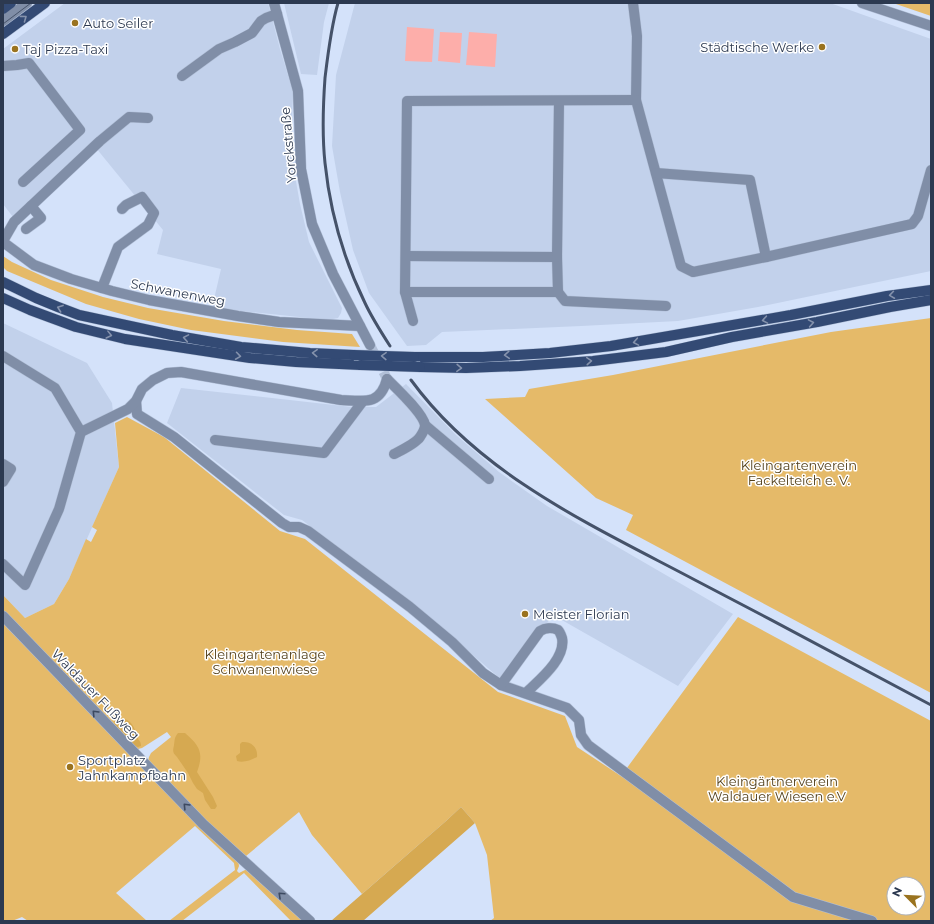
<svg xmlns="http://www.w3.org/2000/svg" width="934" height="924" viewBox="0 0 934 924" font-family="Montserrat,sans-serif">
  <rect width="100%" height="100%" fill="#d4e2fa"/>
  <g fill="#c2d1eb">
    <path d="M65,3H268L280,49L293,92L292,126L294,170L300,204L309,242L342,308L341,313L338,318L328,320L212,308L221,269L157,254L163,230L96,148L13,217L3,204V49Z"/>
    <path d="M284,3H329L324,22L317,75L301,74Z"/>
    <path d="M355,3H830L931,39V271L758,307L678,321L581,326L442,332L426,345L407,346L369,293L353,250L340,192L332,146L336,75Z"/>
    <path d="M3,323L87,363L112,403L119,467L69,579L54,604L25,618L3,595Z"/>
    <path d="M406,384L456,435L499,472L547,506L733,614L678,686L553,615L504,682L436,623L302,520L284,515L167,423L181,388L352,407H376Z"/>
  </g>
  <g fill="#e5ba69" fill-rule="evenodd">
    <path d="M893,3H931V16Z"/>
    <path d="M3,256L12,262L51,280L103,297L148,308L224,321L297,330L352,334L360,347L283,342L191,330L139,319L86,304L7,271L3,267Z"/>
    <path d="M931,318V693L626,530L633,515L596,498L485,399L525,397L529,389L613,375L831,332Z"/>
    <path d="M127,417L164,437L280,531L305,539L498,692L565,716L577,747L621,776L738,617L931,721V921H490L494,918L487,855L475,823L461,807L446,821L362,894L312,835L299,812L246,856L250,860L247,859L205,822L148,761L149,757L151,753L171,737L167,732L142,748L138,749L3,612V595L25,618L54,604L69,579L86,539L91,542L97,530L92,527L119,467L115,423ZM894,884H918V908H894Z"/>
    <path d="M3,619L238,860L239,866L237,871L239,873L245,870H250L305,921H291L244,873L182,921H169L235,870L234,863L195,826L116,893L147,921H28L22,917L12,921H3Z"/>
  </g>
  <g fill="#d6a951">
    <path d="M117,717C125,718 132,721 135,730C136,732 136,735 137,737C139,741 141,741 141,746L138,747L134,746C131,743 129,739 125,736C118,730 116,730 114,721Z"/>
    <path d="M178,733H185C200,746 204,753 197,772L213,797L217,806L215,809H211L205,800L203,793L197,789L193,783L188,773L177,757C172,752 173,751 174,745C175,739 174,738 178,733Z"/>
    <path d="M242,742C252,741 258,748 257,757C251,760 244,763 237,761L236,756L240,753V744Z"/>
    <path d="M461,807L475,823L363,921H331L446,821Z"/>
  </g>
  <g fill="#fdaeaa">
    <path d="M407,27L434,29L432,62L405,61Z"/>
    <path d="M440,32L462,33L460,63L438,61Z"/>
    <path d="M469,32L497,34L495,67L466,65Z"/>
  </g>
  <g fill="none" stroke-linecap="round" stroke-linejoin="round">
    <path stroke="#b2c0d8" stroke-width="10" stroke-dasharray="10 5" stroke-linecap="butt" d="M370,345L387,379"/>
    <defs>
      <g id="minor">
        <path d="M274,3L298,91L301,169L312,224L333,274L370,345"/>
        <path d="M633,3L637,36L636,100L681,266L693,272L766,257L912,224L918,216L931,170"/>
        <path d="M862,3L931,26"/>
        <path d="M3,21L27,3"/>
        <path d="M3,66L17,65L29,63L80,130L23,182"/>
        <path d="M182,76L219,49L235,42L252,33L261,21L266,18L277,14"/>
        <path d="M656,173L750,180L766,257"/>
        <path d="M26,229L41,218L31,206"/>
        <path d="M3,241L14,222L100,141L129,117L148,118"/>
        <path d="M3,242L34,265L71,279L112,291L149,300L238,316L279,322L360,326"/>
        <path d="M406,256L557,257L558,292L565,301L666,306"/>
        <path d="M557,257L559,101"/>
        <path d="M102,288L118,247L148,225L154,213L142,197L126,205L122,209"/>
        <path d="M405,292H558"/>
        <path d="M413,321L405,292L407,101L636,100"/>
        <path d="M3,356L55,388L81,432L59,509L25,585L3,564"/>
        <path d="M387,379C396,388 423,413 425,425C425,429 422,434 420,437C415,444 402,450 394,454"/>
        <path d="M136,401L137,414L174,437L282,523L289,527H299L308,531L410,607L452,642L483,673L501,685L567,708L579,720L581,735L588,745L793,897L872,921"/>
        <path d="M425,425L489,479"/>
        <path d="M81,432L128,409L136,401L142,389L153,380L167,373L181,372L341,400C364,401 380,406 387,379"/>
        <path d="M215,440L324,453L363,401"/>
        <path d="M3,464L11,469L3,482"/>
        <path d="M3,616L203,824L310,921"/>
        <path d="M501,685L540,631C545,628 552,627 558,630C560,632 561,635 562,638C566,659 539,680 526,693"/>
      </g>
      <g id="major">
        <path d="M3,9L11,3"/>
        <path d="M3,34L45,3"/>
        <path d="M3,282L36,298L58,307L79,315L172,335L241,347L310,353L354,355"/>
        <path d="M3,298L30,310L76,327L125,339L250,358L296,362L361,365"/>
        <path d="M414,357H483L550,353L611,346L791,315L887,296L931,290"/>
        <path d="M420,367L466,368L520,366L593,361L666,352L732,337L817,322L890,307L931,300"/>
      </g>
    </defs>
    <use href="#minor" stroke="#b2c0d8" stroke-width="11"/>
    <use href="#major" stroke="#b2c0d8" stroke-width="11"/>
    <use href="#minor" stroke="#808ea7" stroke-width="10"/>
    <use href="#major" stroke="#334a74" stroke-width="10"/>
    <path stroke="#455269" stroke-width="1" d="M3,24L31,3"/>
    <g stroke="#455269" stroke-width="3">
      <path d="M338,3C331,27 328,53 325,78C323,106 322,135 325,163C330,211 344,260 365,303C372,318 381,332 390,346"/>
      <path d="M411,380C481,476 593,526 695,580C774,621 852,663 931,705"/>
    </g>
    <defs>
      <g id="major-bridge">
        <path d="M354,355L414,357"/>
        <path d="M361,365L420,367"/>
      </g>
    </defs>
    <use href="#major-bridge" stroke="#b2c0d8" stroke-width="11" stroke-linecap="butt"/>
    <use href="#major-bridge" stroke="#334a74" stroke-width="10"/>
  </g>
  <defs><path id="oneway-chevron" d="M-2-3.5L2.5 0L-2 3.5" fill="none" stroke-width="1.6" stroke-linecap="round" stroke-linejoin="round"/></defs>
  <g stroke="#8592ac">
    <use href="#oneway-chevron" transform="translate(24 18) rotate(-36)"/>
    <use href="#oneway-chevron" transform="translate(892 295) rotate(172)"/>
    <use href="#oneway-chevron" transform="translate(60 308) rotate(-160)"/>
    <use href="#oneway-chevron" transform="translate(765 320) rotate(170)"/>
    <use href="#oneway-chevron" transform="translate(811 323) rotate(-10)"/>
    <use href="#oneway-chevron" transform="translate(109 335) rotate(14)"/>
    <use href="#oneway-chevron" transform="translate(186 338) rotate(-170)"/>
    <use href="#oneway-chevron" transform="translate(636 342) rotate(170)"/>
    <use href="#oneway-chevron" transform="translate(315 353) rotate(-177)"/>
    <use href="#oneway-chevron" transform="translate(507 355) rotate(176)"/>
    <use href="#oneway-chevron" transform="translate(238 356) rotate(8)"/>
    <use href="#oneway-chevron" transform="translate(384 356) rotate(-178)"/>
    <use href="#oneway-chevron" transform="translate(589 361) rotate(-4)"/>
    <use href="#oneway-chevron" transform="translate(459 368) rotate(2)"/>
  </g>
  <g stroke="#3d4a61">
    <use href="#oneway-chevron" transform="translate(95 713) rotate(-134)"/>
    <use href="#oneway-chevron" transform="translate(186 806) rotate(-134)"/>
    <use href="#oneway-chevron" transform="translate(281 895) rotate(-137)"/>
  </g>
  <g fill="#9a731f" stroke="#fff" stroke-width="1.5">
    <circle cx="75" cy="23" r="4"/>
    <circle cx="822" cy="47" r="4"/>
    <circle cx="15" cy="49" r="4"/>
    <circle cx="525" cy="614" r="4"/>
    <circle cx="70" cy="767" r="4"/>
  </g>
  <g text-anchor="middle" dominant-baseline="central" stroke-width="3" stroke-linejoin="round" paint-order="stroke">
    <g font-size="13" fill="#2c3950" stroke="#fff" text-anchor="start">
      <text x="83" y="23">Auto Seiler</text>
      <text x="814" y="47" text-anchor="end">Städtische Werke</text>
      <text x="23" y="49">Taj Pizza-Taxi</text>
      <text x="533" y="614">Meister Florian</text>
      <text x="78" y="760">Sportplatz<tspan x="78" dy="15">Jahnkampfbahn</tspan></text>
    </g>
    <g font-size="13" fill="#2c3950" stroke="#fff">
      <text transform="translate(288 145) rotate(-95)">Yorckstraße</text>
      <text transform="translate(178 292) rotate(11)">Schwanenweg</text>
      <text transform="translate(96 694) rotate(46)">Waldauer Fußweg</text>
    </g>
    <g font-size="13" fill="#53401b" stroke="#fff">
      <text x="799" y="465">Kleingartenverein<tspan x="799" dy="15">Fackelteich e. V.</tspan></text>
      <text x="265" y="654">Kleingartenanlage<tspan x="265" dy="15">Schwanenwiese</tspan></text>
      <text x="777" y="781">Kleingärtnerverein<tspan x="777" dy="15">Waldauer Wiesen e.V</tspan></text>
    </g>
  </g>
  <rect width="934" height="924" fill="none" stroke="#2c3950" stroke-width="8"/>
  <g transform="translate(906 896) rotate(294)"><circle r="19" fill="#ffffff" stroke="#abb0b9"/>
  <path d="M0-3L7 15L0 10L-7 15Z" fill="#9a731f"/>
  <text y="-6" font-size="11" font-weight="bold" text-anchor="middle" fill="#2c3950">N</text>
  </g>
</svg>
